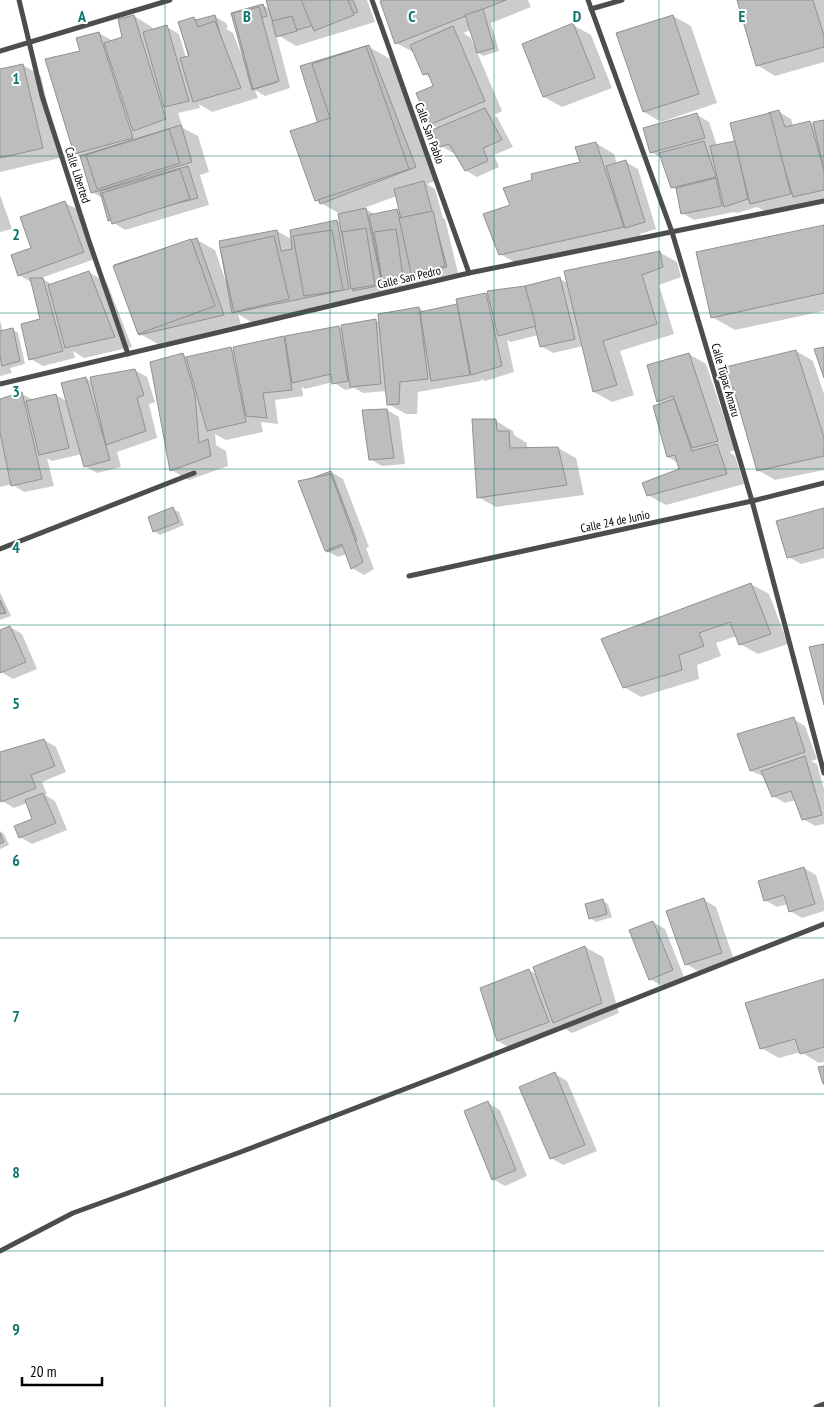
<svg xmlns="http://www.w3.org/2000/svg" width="824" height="1407" viewBox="0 0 824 1407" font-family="'PT Sans Narrow',sans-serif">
  <rect width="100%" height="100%" fill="#fff"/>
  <g fill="#0003" fill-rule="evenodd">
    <path d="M267,0H367L375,22L296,46L276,34L290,88L265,96L255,90L258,98L212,112L199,104L200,108L178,113L183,128L198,136L209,172L200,175L209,205L125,230L109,220L104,199L92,192L82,157L75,153L82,52L99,33L113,41L123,38L134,16L152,27L153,31L167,27L179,34L186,58L191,57L194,18L198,21L214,16L226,23L228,28H225L233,33L243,58L244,57L263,5L270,9Z"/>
    <path d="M386,0H528L531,7L491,23L499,51L483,56L477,52L502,111L494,115L497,117L513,147L494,155L499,167L477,177L465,170L455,152L453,153L441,146L439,129L430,124L435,87L431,78L424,74L415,53L396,43ZM471,30L475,43L473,44L471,38L463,33Z"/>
    <path d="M738,0H824V62L775,76L757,65Z"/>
    <path d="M673,16L691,26L717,103L661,122L644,112Z"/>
    <path d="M573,25L591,35L612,88L562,107L544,97L523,44Z"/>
    <path d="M369,47L392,60L438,180L427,184L435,189L443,218L445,219L458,273L427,281L424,279L425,282L396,288L392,286L393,291L251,322L238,314L241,324L158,344L140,334L197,240L215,250L226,282L277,231L293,240L337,221L341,224L340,214L316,200L319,123ZM397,196L401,212L397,210L376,215L364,208Z"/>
    <path d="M23,65L41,76L60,158L0,172V71Z"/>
    <path d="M779,112L791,119L793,126L810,122L815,125L824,121V199L769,213L757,207L737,213L734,212L694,220L682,213L677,190L672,187L662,158L651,152L697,115L709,122L717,146L736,143Z"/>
    <path d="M596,143L614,154L617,164L626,162L638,169L656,229L640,234L641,237L518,264L500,254L534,181L582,163Z"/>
    <path d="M0,195L12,229L0,232Z"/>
    <path d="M65,203L77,209L95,259L41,278L53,285L89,272L107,283L132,347L84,358L73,351L75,358L43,366L31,359L42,320L31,282L19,275L33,249Z"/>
    <path d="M824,226V311L735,330L712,317Z"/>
    <path d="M659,252L677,262L681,277L659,285L674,334L620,351L634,395L612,402L594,392L583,346L553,353L541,346L538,335L511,342L507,340L514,372L485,381L481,379V381L418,392L417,414H406L388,404L387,391L363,393L354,388L345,390L333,382L305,389L302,387L303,396L275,400L278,424L261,422L263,432L226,440L215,434L216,445L226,451L228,466L189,480L171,470L183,354L188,358L231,348L235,351L284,338L287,340L339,327L343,330L375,320L380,323L419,308L425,312L459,305L458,300L525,288L560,279L569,284Z"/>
    <path d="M0,320L3,332L12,329L18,333L25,364L10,368L12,373L0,376Z"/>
    <path d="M796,351L813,361L824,394V470L775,480L758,470L736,393L724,387Z"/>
    <path d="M689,354L706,364L735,450L729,452L735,456L744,484L666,505L648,495L681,470L678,463L668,457L663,404L658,401Z"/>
    <path d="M135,370L147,377L155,402L149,404L157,438L117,452L121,467L97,473L85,466L82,454L52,461L47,458L54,486L24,492L12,484L0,487V400L22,394L33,400L56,395L68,402L86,378L92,382Z"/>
    <path d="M387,410L399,417L405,464L382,466L370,459Z"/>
    <path d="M496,421L513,431L514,435L527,443V449L558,448L576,458L584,495L496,507L478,497Z"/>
    <path d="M331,472L343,479L369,547L366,548L374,569L364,575L352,568L347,554L338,557L326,550Z"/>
    <path d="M173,509L179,512L184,525L160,535L154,531Z"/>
    <path d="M824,510V558L801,564L789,557Z"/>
    <path d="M751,584L769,594L788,644L758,654L740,644L737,636L716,643L721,656L697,665L699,679L641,697L624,687Z"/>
    <path d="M0,592L11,616L0,620Z"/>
    <path d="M10,627L22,634L37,669L13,679L1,672L0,670V631Z"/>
    <path d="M793,719L805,726L817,759L811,761L817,764L824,789V824L815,826L803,819L796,800L785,803L773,796L765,777L751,771L739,735Z"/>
    <path d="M44,740L56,747L66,772L42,782L47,794L45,795L55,801L67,830L32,844L20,837L34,820L27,803L14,808L2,801L0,794V754Z"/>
    <path d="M0,831L4,834L9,845L0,849Z"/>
    <path d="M804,868L816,875L824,901V911L802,918L790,911L788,904L777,907L765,900Z"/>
    <path d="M704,900L716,907L734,960L698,971L686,964Z"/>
    <path d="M603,901L608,904L612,917L596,922L590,918Z"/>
    <path d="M653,922L665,929L684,977L662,986L650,979Z"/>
    <path d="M585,947L603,957L619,1013L572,1033L559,1025L561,1029L510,1048L498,1041L482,988L529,970L537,975Z"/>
    <path d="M824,981V1062L819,1063L801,1052L779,1058L761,1048Z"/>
    <path d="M555,1074L567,1081L597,1151L563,1165L551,1158Z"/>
    <path d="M488,1103L500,1110L527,1176L505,1186L493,1179Z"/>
  </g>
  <g fill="#bdbdbd" stroke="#919191">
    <path d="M266,0H353L358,12L277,36Z"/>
    <path d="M301,0H348L354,15L314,31Z"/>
    <path d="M382,0H506L395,44L380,1Z"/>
    <path d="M737,0H813L824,36V47L756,66Z"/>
    <path d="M263,4L267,16L258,19L277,82L252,90L231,13Z"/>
    <path d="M259,7L279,81L253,89L233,13Z"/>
    <path d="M483,9L494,48L477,53L465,15Z"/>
    <path d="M134,15L166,119L133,131L104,43L122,37L118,19Z"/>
    <path d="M215,15L227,60L192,69L180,24Z"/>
    <path d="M673,15L699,94L643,112L616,33Z"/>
    <path d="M292,16L297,31L276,37L272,21Z"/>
    <path d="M194,17L198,27L215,21L241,88L193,102L180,58L189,56L178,22Z"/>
    <path d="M573,23L595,78L543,97L522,44Z"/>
    <path d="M167,25L189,101L164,107L143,32Z"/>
    <path d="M453,26L485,101L429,125L416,93L433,86L428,73L423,75L410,45Z"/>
    <path d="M99,32L133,138L74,154L45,59L80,51L76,38Z"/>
    <path d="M369,45L416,167L320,204L300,146L305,145L301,131L319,127L300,66Z"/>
    <path d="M366,46L409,169L315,201L290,131L330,118L312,64Z"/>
    <path d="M23,64L43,148L0,158V69Z"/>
    <path d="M485,108L502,140L483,148L488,161L465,171L449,144L440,147L432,130Z"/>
    <path d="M779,110L785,127L810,121L824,170V190L793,197L768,113Z"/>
    <path d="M697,113L705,138L650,153L643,128Z"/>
    <path d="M770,113L791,194L750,204L730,123Z"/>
    <path d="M824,120V170L813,122Z"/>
    <path d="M181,125L192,162L91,193L80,156Z"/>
    <path d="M169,129L180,163L97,189L86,155Z"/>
    <path d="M704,141L716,177L671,188L659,153Z"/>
    <path d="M735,141L748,199L724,207L710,146Z"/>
    <path d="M596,142L624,227L499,255L483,214L510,205L503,188L532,180L531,174L580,162L575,147Z"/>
    <path d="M626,160L645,222L625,228L606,166Z"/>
    <path d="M188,166L198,198L108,221L100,191Z"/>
    <path d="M180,169L190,199L112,224L102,193Z"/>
    <path d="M716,178L722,206L681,214L676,188Z"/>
    <path d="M424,181L447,267L414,275L394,189Z"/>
    <path d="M65,201L84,252L18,276L11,255L31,248L20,217Z"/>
    <path d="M366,208L382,285L353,291L338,214Z"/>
    <path d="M397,209L413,276L382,282L369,215Z"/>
    <path d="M433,211L445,266L411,273L399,218Z"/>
    <path d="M337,220L349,289L232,313L219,241L277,230L281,251L292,249L290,230Z"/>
    <path d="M824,225V293L711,318L696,252Z"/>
    <path d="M366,228L375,285L351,289L342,232Z"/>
    <path d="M396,229L403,276L382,279L374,232Z"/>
    <path d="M332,230L343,290L304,296L293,236Z"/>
    <path d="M274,236L289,299L234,312L220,248Z"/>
    <path d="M197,238L224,315L139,335L114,265Z"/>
    <path d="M191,239L215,306L138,334L113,266Z"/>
    <path d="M660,251L663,267L642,275L657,324L603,341L617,385L593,392L564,271Z"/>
    <path d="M89,271L115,337L65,348L48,285Z"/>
    <path d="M560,277L575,339L540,347L525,286Z"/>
    <path d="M30,278H43L63,351L29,360L21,324L40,319Z"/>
    <path d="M525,286L536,326L498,336L487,291Z"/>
    <path d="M486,293L502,366L471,375L456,299Z"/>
    <path d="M457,304L470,375L431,381L420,312Z"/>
    <path d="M419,307L428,379L400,382L399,404L387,405L378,314Z"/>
    <path d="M376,319L381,384L350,387L341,325Z"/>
    <path d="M339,326L348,381L332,384L331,374L292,383L285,336Z"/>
    <path d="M13,328L20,361L2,366L0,356V331Z"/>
    <path d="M284,336L292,390L263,393L267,418L246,416L233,347Z"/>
    <path d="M231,347L246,422L207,431L186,357Z"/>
    <path d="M824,347V378L814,349Z"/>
    <path d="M796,350L824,437V456L757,471L733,387L723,388L717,369Z"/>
    <path d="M183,353L195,395L199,443L208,439L211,456L170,471L150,362Z"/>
    <path d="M689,353L718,441L692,448L673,396L657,402L647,365Z"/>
    <path d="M135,369L144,395L137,398L146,431L106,445L90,377Z"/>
    <path d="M86,377L110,460L84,467L61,383Z"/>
    <path d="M22,392L42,479L11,486L0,432V399Z"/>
    <path d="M56,394L69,448L39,455L26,401Z"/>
    <path d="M674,399L692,451L717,444L727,474L647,496L642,483L679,469L675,455L667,457L653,406Z"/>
    <path d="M387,409L394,458L369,460L362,410Z"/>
    <path d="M472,419H496L497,431H509L510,448L558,447L567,485L477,498Z"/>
    <path d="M331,471L357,540L327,552L301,482Z"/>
    <path d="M331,474L363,562L351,569L342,544L325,551L298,481Z"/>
    <path d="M173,507L179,522L153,532L148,517Z"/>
    <path d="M824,508V548L787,558L776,521Z"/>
    <path d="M751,583L771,634L739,645L730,622L699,633L704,646L679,655L682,670L623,688L601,639Z"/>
    <path d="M0,600L6,613L0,614Z"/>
    <path d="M0,601L5,612L0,614Z"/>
    <path d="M10,626L26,662L0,673V630Z"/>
    <path d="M824,644V705L809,647Z"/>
    <path d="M794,717L805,752L750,771L737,734Z"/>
    <path d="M44,739L55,766L31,775L36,788L1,802L0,798V752Z"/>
    <path d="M805,756L822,815L802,820L791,791L772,797L761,771Z"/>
    <path d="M43,793L56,823L19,838L14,826L32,819L25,800Z"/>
    <path d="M0,833L4,842L0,844Z"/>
    <path d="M804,867L815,904L789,912L784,895L764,901L758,881Z"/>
    <path d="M704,898L722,953L685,965L666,911Z"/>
    <path d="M603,899L607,914L589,919L585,904Z"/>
    <path d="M653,921L673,970L649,980L629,930Z"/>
    <path d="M585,946L602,1003L553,1023L533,967Z"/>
    <path d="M529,969L549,1022L497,1041L480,988Z"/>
    <path d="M824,979V1047L800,1054L795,1039L760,1049L745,1003Z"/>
    <path d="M824,1066V1084H823L818,1067Z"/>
    <path d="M555,1072L585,1145L550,1159L519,1087Z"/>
    <path d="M488,1101L516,1170L492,1180L464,1111Z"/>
  </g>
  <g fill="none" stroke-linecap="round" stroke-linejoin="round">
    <g stroke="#4d4d4d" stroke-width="5">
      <path d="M19,0L42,96L89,241L128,354"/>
      <path d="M372,0L469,273"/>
      <path d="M588,0L672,232L752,501L824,773"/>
      <path d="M591,9L622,0"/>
      <path d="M0,51L170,0"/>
      <path d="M0,384L469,273L824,201"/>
      <path d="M0,549L194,473"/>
      <path d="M409,576L752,501L824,483"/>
      <path d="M0,1251L73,1213L238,1153L449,1072L824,924"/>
      <path d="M816,1407L824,1404"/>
    </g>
  </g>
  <path fill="none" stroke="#0f766e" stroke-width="1" stroke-opacity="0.55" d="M165,0V1407M330,0V1407M494,0V1407M659,0V1407M0,156H824M0,313H824M0,469H824M0,625H824M0,782H824M0,938H824M0,1094H824M0,1251H824"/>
  <g text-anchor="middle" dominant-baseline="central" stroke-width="4" stroke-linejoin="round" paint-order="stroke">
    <g font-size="12" fill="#000" stroke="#fff">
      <text transform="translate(430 133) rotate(70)">Calle San Pablo</text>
      <text transform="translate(78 175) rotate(72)">Calle Liberted</text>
      <text transform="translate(409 277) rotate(-13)">Calle San Pedro</text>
      <text transform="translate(726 380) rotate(74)">Calle Túpac Amaru</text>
      <text transform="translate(615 521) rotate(-12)">Calle 24 de Junio</text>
    </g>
  </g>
  <g font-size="16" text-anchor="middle" font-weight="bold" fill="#0f766e" stroke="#fff" stroke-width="4" stroke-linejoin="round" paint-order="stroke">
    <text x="82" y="22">A</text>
    <text x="247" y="22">B</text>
    <text x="412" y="22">C</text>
    <text x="577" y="22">D</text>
    <text x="742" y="22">E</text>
    <text x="16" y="84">1</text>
    <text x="16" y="240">2</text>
    <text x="16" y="397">3</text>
    <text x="16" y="553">4</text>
    <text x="16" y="709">5</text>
    <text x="16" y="866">6</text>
    <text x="16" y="1022">7</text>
    <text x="16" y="1178">8</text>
    <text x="16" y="1335">9</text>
  </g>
  <path d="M22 1377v8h80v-8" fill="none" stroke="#000000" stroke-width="2.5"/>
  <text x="30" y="1377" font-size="15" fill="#000000" stroke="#ffffff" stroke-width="4" paint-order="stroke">20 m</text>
</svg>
